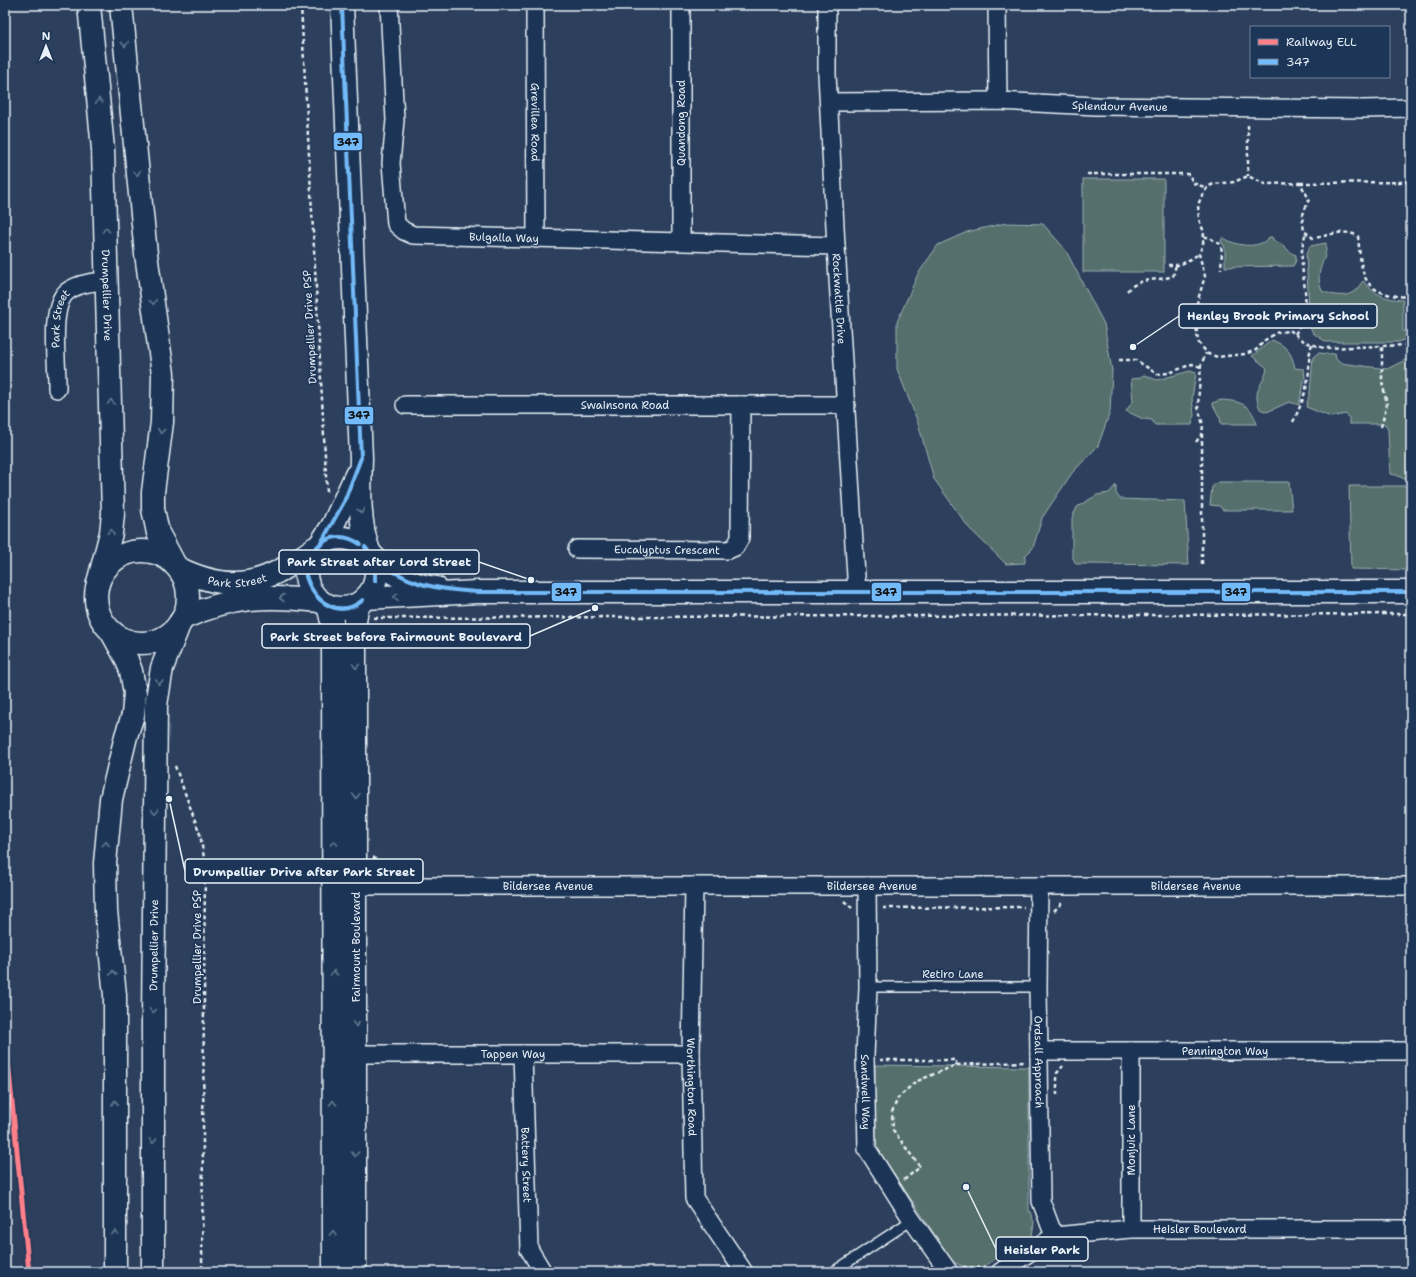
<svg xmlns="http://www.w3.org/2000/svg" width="1416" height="1277" viewBox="0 0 1416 1277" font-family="'Shantell Sans',sans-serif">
  <rect width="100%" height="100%" fill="#2c3f5c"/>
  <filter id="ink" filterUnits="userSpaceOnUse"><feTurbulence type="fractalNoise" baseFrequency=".025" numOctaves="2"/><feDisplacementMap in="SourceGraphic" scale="8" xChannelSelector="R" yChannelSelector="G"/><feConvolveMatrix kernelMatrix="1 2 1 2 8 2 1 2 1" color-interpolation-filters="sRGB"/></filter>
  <g filter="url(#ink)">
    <g fill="#546f6c" stroke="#9eb0b2">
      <rect x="1083" y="179" width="81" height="93"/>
      <path d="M1006,223L1043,224L1065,249L1104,324L1112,370L1110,412L1098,446L1072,473L1042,518L1033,548L1025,556V563L1006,564L969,528L934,479L917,420L897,369V322L918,274L938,245L967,232Z"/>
      <path d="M1223,237C1233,246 1260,250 1269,237H1272L1274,241C1287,244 1286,252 1296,255V261L1293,266L1225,267V248L1221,241Z"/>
      <path d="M1326,243C1328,262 1313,269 1322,291C1333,295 1345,299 1356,290C1358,288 1360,284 1363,281C1375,295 1385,299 1403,300V331L1410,332V337L1399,342H1326L1313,333L1308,322L1309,307L1306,254L1310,246Z"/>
      <path d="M1272,340C1287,346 1292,353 1295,368L1304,369L1305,378L1299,405L1289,402L1267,412L1260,409C1251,389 1264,386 1267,368L1252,356Z"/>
      <path d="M1318,353L1335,354L1336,359L1340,363L1387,369L1411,357V482L1396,475L1390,474L1388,430L1385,424H1349V418L1346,414L1331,417L1306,407L1310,392L1313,357Z"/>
      <path d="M1190,371L1196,373L1192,398L1194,415L1192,425H1155L1152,420L1143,419L1126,411L1133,401L1131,379L1139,378L1144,375L1157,380Z"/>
      <path d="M1221,400C1240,401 1251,404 1257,424H1221L1220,418L1212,403Z"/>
      <path d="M1218,482H1289L1292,510H1223L1219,506L1210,505L1212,487Z"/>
      <path d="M1116,485V493L1120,499L1185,501L1189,565L1076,564L1072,556V518L1077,507L1097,495L1109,493Z"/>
      <path d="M1349,486H1411V570L1351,569Z"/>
      <path d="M875,1065L1029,1067V1210L1034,1222L1032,1237L981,1268H967L953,1262L873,1142Z"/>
    </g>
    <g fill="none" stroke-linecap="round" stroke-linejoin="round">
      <defs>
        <g id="lane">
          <path d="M868,987H1038"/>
          <path d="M833,1272L912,1220"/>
        </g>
        <g id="street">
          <path id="s1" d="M389,5L395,120L391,163L396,224L404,231L413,235L836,246"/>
          <path id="s2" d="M535,5L536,239"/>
          <path d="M681,5V241"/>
          <path id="s3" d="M827,5V74L836,246L857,593"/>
          <path d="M997,5L998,101"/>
          <path id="s4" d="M829,102L998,101L1096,106L1363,109L1411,108"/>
          <path id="s5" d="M57,389C58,364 48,305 68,291C79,283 94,282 107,281"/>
          <path id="s6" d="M405,405H846"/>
          <path id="s7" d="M577,549L728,550L735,547L740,538L741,405"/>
          <path id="s8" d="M343,886H1411"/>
          <path id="s9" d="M694,886L691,1054L694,1198L744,1272"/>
          <path id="s10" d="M867,886L868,987L865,1056L867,1149L912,1220L949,1272"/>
          <path id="s11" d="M1039,886L1038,987L1041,1201L1054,1236"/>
          <path id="s12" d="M1039,1051H1411"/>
          <path d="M1131,1051V1229"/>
          <path id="s13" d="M344,1054H691"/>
          <path id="s14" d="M523,1054L529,1249L543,1272"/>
          <path id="s15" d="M1000,1272L1054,1236L1131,1229H1411"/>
        </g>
        <g id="secondary">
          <path d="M342,5L361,458C360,489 358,521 369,551"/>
          <circle cx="341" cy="573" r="35"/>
          <path d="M321,543L333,525L356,475"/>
          <path d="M371,554C389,574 410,585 436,588"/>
          <path id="s16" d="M178,568C235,596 267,583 315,548"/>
          <path d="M365,598L477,592H1411"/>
          <path d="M328,605L332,622L333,639L334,1272"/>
          <path d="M183,618C233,596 267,595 320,601"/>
          <path d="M355,1272V621L357,608L362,601"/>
        </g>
        <g id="primary">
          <path id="s17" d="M89,5L103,149L113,514L111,533L98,583"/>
          <path d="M121,5L146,254L163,374L162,422L153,492V509L158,533L175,565"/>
          <circle cx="142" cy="597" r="46"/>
          <path d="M111,631L127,660L131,671L135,693L133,715L126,736L111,799L105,863L106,911L115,995V1272"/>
          <path id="s18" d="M153,1272V1018L156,705L162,668L180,622"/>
        </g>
      </defs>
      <use href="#lane" stroke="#e8f1f8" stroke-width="12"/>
      <use href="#street" stroke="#e8f1f8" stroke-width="20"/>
      <use href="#secondary" stroke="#e8f1f8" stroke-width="25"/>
      <use href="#primary" stroke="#e8f1f8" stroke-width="25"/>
      <g stroke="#e8f1f8" stroke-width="2.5" stroke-dasharray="4 3" stroke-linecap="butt">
        <path d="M301,5L327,493"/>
        <path d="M1248,125V176"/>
        <path d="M1087,174H1189L1193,183L1207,188"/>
        <path d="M1300,183L1411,182"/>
        <path d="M1204,237H1208L1220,244L1222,251L1221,269"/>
        <path d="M1168,265H1180L1199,254"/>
        <path d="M1127,291C1141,276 1156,282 1173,276L1176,265"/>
        <path d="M1411,297C1362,295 1362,279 1358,236C1342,228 1330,236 1313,238L1304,231L1302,217L1309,199L1300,183L1265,184L1248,176L1234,182L1214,184L1209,186L1203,193L1198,205L1199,220L1204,232L1203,244L1199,254L1205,276L1197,303L1196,324L1198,342L1208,354L1218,357L1245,354L1256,350L1265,340L1278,332L1291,331L1305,342L1324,348L1411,345"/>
        <path d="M1295,334C1319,298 1292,269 1306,233"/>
        <path d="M1119,360H1136L1157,374L1169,373L1192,364L1201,367"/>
        <path d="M1293,422C1301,406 1308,388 1309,369C1309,359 1309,353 1312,344"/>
        <path d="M1381,427L1387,404L1382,382V346"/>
        <path d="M1202,434V567"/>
        <path d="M1196,442L1202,434L1203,425L1198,407L1199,390L1201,365L1206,353"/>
        <path d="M374,618L1411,614"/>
        <path d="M175,766L200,834L205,864L202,1272"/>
        <path d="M373,857L389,871"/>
        <path d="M844,901L852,908"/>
        <path d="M883,908L1024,907"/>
        <path d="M1054,911L1063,902"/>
        <path d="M880,1060H956V1065"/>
        <path d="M1057,1095V1073L1063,1066"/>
        <path d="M904,1180L920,1167L893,1130L892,1112L898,1098L915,1082L956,1065L1024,1062"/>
        <path d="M963,1267L981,1268L985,1266"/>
      </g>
      <use href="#lane" stroke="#1d3557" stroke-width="9"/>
      <use href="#street" stroke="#1d3557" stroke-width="17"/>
      <use href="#secondary" stroke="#1d3557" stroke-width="22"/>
      <use href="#primary" stroke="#1d3557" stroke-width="22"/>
      <defs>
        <g id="bus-1">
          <path d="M321,543L344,502L361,458L342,5"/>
          <path d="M365,547C374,557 378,568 375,581"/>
          <path d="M365,547C373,559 376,567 375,581"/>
          <path d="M371,554C405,586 433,588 477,592H1411"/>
          <path d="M306,576C314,601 338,620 363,600"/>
          <path d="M306,576C313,602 339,620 363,600"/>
          <path d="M306,576C306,547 333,525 360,544"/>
          <path d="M306,576C307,558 311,553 325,541"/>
        </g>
      </defs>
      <use href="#bus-1" stroke="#1d3557" stroke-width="7"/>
      <use href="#bus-1" stroke="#73baf8" stroke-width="4"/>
      <defs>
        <path id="rail-1" d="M5,1031L29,1272"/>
      </defs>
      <use href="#rail-1" stroke="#1d3557" stroke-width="8"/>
      <use href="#rail-1" stroke="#ff808b" stroke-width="5"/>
    </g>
    <defs><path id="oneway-chevron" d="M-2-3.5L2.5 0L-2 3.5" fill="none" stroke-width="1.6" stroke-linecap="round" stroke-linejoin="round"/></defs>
    <g stroke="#64778f">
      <use href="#oneway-chevron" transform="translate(125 44) rotate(84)"/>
      <use href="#oneway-chevron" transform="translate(99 101) rotate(-95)"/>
      <use href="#oneway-chevron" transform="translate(137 173) rotate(84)"/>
      <use href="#oneway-chevron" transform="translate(106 230) rotate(-92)"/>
      <use href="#oneway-chevron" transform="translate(153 302) rotate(82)"/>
      <use href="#oneway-chevron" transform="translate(111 402) rotate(-91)"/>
      <use href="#oneway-chevron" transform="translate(161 431) rotate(96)"/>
      <use href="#oneway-chevron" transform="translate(361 511) rotate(83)"/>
      <use href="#oneway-chevron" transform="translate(111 532) rotate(-79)"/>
      <use href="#oneway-chevron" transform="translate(396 597) rotate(177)"/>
      <use href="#oneway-chevron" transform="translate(282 598) rotate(180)"/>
      <use href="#oneway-chevron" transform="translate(356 666) rotate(90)"/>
      <use href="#oneway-chevron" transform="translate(159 682) rotate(101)"/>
      <use href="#oneway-chevron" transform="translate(356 796) rotate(90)"/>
      <use href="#oneway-chevron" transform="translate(155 811) rotate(91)"/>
      <use href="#oneway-chevron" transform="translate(334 843) rotate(-90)"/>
      <use href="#oneway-chevron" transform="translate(106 844) rotate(-85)"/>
      <use href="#oneway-chevron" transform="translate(113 973) rotate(-96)"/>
      <use href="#oneway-chevron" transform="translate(334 973) rotate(-90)"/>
      <use href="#oneway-chevron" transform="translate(153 1011) rotate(91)"/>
      <use href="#oneway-chevron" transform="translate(356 1024) rotate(90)"/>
      <use href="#oneway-chevron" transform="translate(115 1103) rotate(-90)"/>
      <use href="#oneway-chevron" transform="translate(333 1103) rotate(-90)"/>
      <use href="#oneway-chevron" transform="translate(153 1141) rotate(90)"/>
      <use href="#oneway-chevron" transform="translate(355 1154) rotate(90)"/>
      <use href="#oneway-chevron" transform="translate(115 1233) rotate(-90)"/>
      <use href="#oneway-chevron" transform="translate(333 1233) rotate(-90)"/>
    </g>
  </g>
  <g text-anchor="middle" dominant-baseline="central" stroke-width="3.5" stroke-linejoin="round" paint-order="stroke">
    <g font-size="11" fill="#e8f1f8" stroke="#1d3557">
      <text stroke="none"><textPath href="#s4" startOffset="291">Splendour Avenue</textPath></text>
      <text stroke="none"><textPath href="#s2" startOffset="117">Grevillea Road</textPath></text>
      <text transform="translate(681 123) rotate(-90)">Quandong Road</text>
      <text stroke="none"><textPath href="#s1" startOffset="331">Bulgalla Way</textPath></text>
      <text stroke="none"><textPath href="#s17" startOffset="291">Drumpellier Drive</textPath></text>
      <text stroke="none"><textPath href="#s3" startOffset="294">Rockwattle Drive</textPath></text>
      <text stroke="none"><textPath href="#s5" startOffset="71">Park Street</textPath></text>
      <text transform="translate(310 327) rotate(-93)">Drumpellier Drive PSP</text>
      <text stroke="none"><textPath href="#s6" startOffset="220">Swainsona Road</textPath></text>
      <text stroke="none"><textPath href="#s7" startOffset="90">Eucalyptus Crescent</textPath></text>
      <text stroke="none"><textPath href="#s16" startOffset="62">Park Street</textPath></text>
      <text stroke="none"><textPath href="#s8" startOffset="205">Bildersee Avenue</textPath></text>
      <text stroke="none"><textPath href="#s8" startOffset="529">Bildersee Avenue</textPath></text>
      <text stroke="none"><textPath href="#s8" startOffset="853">Bildersee Avenue</textPath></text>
      <text stroke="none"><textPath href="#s18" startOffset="327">Drumpellier Drive</textPath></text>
      <text transform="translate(197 947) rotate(-90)">Drumpellier Drive PSP</text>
      <text transform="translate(356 947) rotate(-90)">Fairmount Boulevard</text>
      <text x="953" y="974">Retiro Lane</text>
      <text stroke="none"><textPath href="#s12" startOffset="186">Pennington Way</textPath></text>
      <text stroke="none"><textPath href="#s13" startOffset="169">Tappen Way</textPath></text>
      <text stroke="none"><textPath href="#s11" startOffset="176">Ordsall Approach</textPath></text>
      <text stroke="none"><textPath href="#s9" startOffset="201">Worthington Road</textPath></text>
      <text stroke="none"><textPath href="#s10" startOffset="206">Sandwell Way</textPath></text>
      <text transform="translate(1131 1140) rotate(-90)">Monjuic Lane</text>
      <text stroke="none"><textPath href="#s14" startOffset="111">Battery Street</textPath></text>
      <text stroke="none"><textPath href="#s15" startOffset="211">Heisler Boulevard</textPath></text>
    </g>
  </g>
  <path fill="none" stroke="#e8f1f8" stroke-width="1.5" d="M1133 347L1179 316M531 580L479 562M595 608L530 636M169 799L185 871M966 1187L996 1249"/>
  <g fill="#e8f1f8" stroke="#1d3557" stroke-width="1.5">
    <circle cx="1133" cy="347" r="4"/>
    <circle cx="531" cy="580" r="4"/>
    <circle cx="595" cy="608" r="4"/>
    <circle cx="169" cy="799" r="4"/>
    <circle cx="966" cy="1187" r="4"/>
  </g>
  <g fill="#1d3557" stroke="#e8f1f8" stroke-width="1.5">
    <rect x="1179" y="304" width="198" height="24" rx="4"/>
    <rect x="279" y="550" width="200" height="24" rx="4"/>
    <rect x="262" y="624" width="268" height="24" rx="4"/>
    <rect x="185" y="859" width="238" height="24" rx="4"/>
    <rect x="996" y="1237" width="92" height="24" rx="4"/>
  </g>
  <g font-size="12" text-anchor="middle" font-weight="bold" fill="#e8f1f8">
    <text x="1278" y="320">Henley Brook Primary School</text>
    <text x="379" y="566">Park Street after Lord Street</text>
    <text x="396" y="641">Park Street before Fairmount Boulevard</text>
    <text x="304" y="876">Drumpellier Drive after Park Street</text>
    <text x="1042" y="1254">Heisler Park</text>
  </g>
  <g stroke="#1d3557" stroke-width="1.5">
    <rect x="333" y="132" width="30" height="19" rx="4" fill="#73baf8"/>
    <rect x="344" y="406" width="30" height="19" rx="4" fill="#73baf8"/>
    <rect x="551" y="582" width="31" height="20" rx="4" fill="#73baf8"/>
    <rect x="871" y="582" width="31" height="20" rx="4" fill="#73baf8"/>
    <rect x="1221" y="582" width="30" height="20" rx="4" fill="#73baf8"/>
  </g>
  <g font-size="11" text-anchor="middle" font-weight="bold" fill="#111">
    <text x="348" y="146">347</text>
    <text x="359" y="419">347</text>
    <text x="566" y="596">347</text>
    <text x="886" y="596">347</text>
    <text x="1236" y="596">347</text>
  </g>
  <rect width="1416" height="1277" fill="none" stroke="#1d3557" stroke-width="20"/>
  <rect x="10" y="10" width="1396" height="1257" fill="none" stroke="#e8f1f8" stroke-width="1.5" filter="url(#ink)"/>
  <rect x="1250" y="26" width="140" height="52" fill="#1d3557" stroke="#6e8097"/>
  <rect x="1258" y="39" width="20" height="6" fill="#ff808b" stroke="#6e8097"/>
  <text x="1286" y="46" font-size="12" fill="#e8f1f8">Railway ELL</text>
  <rect x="1258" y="59" width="20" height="6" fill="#73baf8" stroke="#6e8097"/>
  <text x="1286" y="66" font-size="12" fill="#e8f1f8">347</text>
  <g transform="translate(46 46)" stroke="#1d3557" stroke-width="3" paint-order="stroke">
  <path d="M0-3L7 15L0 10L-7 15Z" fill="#e8f1f8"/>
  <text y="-6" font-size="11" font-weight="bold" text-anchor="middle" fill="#e8f1f8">N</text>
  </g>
</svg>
